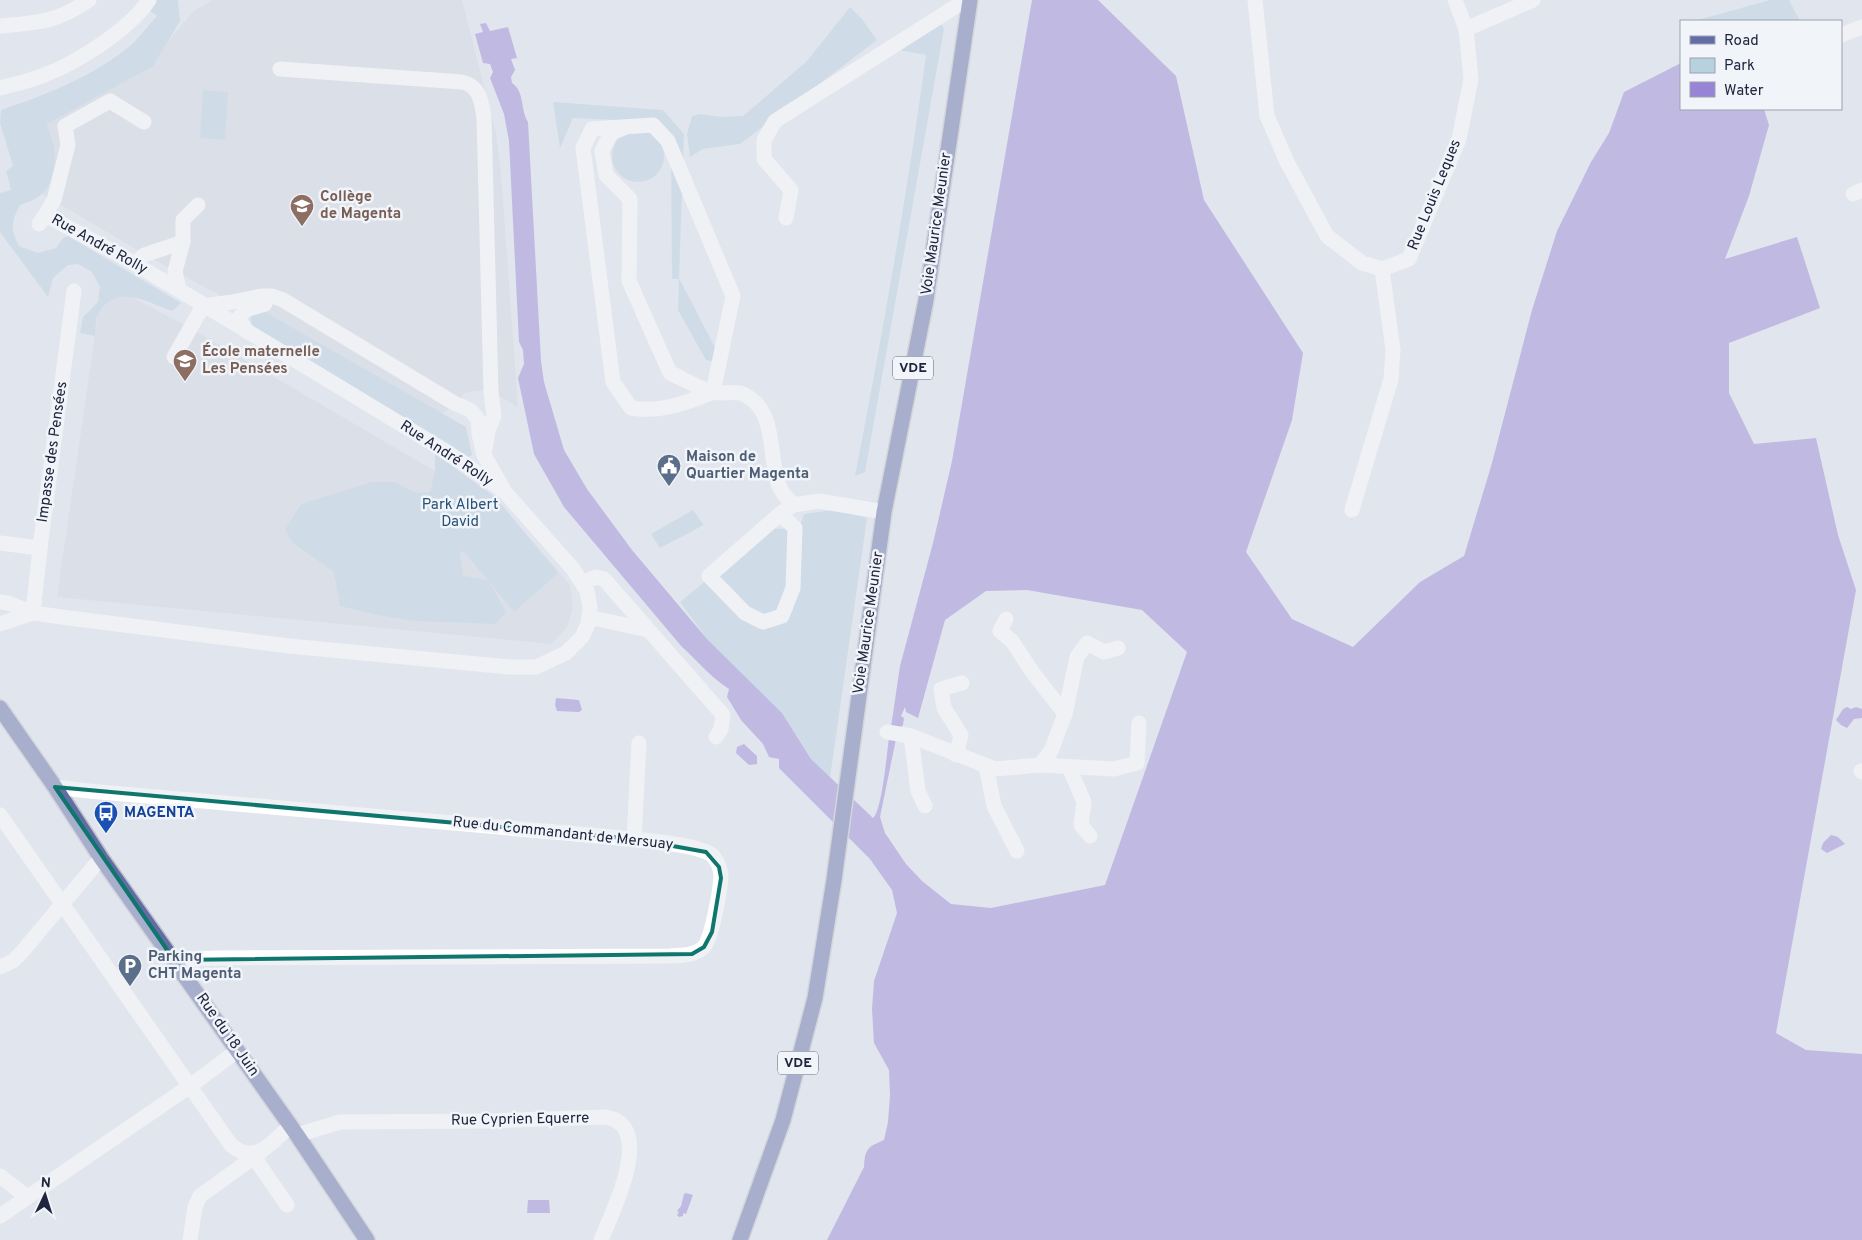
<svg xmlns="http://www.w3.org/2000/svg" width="1862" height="1240" viewBox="0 0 1862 1240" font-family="Overpass,sans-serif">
  <rect width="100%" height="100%" fill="#e1e5ed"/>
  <g fill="#d2d7e0">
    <path d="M212,0H462L496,133L501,174L518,407L491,392L484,390L475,391L465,393L451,408L443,413L431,416L232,302L144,254L31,187L36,127L148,65L194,11Z"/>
    <path d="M130,296L190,328L435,471V454L495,497L570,585L573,607L567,627L552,644L57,597L98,314L112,298Z"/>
  </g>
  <g fill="#b8d1df" fill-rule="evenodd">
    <path d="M154,0H178L180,21L153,66L47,124C48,132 53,139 54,147C57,165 52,190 35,199C30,202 25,203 20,205C11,223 10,228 19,246L38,253L56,248L63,238L68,236L181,303L172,311C147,302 117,283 99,313C95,318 96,329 95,336L80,333L83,317L98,302L100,287L92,272L78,264L68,265L53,278L48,297L0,232V193L11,190L6,171L13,166L0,123L1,110C45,95 87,79 125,50C137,41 147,27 157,16L149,10Z"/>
    <path d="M1770,0H1789L1800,21H1694Z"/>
    <path d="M850,7L862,19L877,40L740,144L703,149L690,157L687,134L692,116L699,114L721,117L743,116L807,61Z"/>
    <path d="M942,25L944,29L865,472L855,476C882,336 907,196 926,55L899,50L932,26Z"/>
    <path d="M203,90L228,92L225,140L200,138Z"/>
    <path d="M553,102L663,110L684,134L679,278L723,363L706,360L678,310L679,279H672L671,138L657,122L573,118L560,148Z"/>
    <circle cx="638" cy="156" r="26"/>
    <path d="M256,311L265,312L466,427L472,455L469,457L254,331L250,318Z"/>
    <path d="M435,454L495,497L558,573L514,612L490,583L506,612L495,624L414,621L377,615L340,606L334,572L293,543L285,530L301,504L372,482H394L416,493L430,492L435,472ZM464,552L487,579V580L463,576L460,553Z"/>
    <path d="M839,509L867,518L830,778L811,759L782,713L707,639L680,602L769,529L799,528L804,514Z"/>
    <path d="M693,510L704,525L660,548L651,534Z"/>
  </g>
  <g fill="#9884d6">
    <path d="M1032,0H1098L1176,76L1204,200L1303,353L1292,420L1246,552L1292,619L1353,647L1420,582L1464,556L1492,463L1532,310L1557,231L1591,162L1609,133L1624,92L1681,63V109H1764L1769,125L1749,196L1725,259L1797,237L1820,308L1729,343V393L1754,444L1816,438L1838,535L1856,590L1776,1033L1806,1050L1862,1054V1240H827L864,1167C865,1148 868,1147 884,1140L888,1122L890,1095L889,1070L874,1043L872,1009L874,981L897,913L892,890L870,859L779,768V759L769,757L763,744L741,720L727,697L729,689C711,678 698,661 682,647L564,507L534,454L518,378L524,364L523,350L519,342L509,141L504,114L490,78L493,72L490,64L483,63L475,34L483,32L480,24L486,23L490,31L508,27L517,58L511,59L515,70L511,77L512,83C525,92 520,109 528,122L541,361L544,382L564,450L587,489L632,550L707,639L782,713L811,759L873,818C882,811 887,752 889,737L896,739L880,817L885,833L906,864L922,881L951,904L991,908L1105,885L1187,652L1142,610L1027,590L986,591L945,620L918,718L906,712L905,707L901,716L904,718L903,725L899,730L891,727L900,666L933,543L952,461Z"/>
    <path d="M556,698L579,700L582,710L579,712L557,711L555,705Z"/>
    <path d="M1847,707L1851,709L1856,707L1862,709V718L1854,719L1847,728L1841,725L1836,720L1843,709Z"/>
    <path d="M744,744L757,756V764L749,765L736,753L737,747Z"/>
    <path d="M1831,835L1838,837L1845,844L1827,853L1821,849L1823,843Z"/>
    <path d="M686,1193L693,1195L686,1214L683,1213V1216L679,1217L677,1215L679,1212L677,1211L681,1206L684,1194Z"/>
    <path d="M528,1200H549L550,1213H527Z"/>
  </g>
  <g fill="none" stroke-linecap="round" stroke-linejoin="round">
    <defs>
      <g id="major">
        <path d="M0,708L55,787L101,858L297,1135L367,1240"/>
        <path d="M740,1240L783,1120L815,998L834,880L884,512L926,300L970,0"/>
      </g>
    </defs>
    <use href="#major" stroke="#c1c2c9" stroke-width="18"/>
    <g stroke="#fff" stroke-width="15">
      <path d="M1255,0L1267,116L1287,162L1327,236L1362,263L1382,269L1409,259L1459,139L1471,79L1466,29L1455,0"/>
      <path d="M0,26C37,23 58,22 89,0"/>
      <path d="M1466,29L1533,0"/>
      <path d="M1841,35L1862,27"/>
      <path d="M280,69L462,82C480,86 481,101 484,117L491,392L494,416L488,431L484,455"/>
      <path d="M0,88C15,84 30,81 44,75C77,63 130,29 149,0"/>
      <path d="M653,125L668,141L733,296L713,392C687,403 659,413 631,408L613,382L583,148L592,129Z"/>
      <path d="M624,128L611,133L602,151L606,175L630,199L629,281L670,373C684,379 698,388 712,392C722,395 734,390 743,394C780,411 766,459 781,490C784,495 789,500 793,505"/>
      <path d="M1853,194L1862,190"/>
      <path d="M45,215L54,200L68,145L65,126L110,101L144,122"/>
      <path d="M786,218L791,190L764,159V140L775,121L966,0"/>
      <path d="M135,264L144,255L183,242"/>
      <path d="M179,290L175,271L183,242V220L198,205"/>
      <path d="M203,306L232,302L261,296H272L283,300L454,403L470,410L478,419L479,434L484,455L502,487"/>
      <path d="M246,331L239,318L245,310L265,304"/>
      <path d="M174,357L203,306"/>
      <path d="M1352,510L1391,379L1393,350L1382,269"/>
      <path d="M780,514L795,528L793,588L782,616L763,622L745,613L709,576L780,514L793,505L819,501L884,512"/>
      <path d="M0,543L40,548"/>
      <path d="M582,583L596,577L604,579L723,715L721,729L716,737"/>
      <path d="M0,602L8,603L33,613L69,618L289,646L509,667H536L566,653L582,637L588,624L590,607L587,591L573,569L504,491L447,452L179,290L118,254L45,215L39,224"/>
      <path d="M33,613L40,548L74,291"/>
      <path d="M589,617L648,630"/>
      <path d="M1006,619L1000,631L1012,641L1033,673L1065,714"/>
      <path d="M0,624L33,613"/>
      <path d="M887,732L911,736L995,769L1040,765L1114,769L1137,763L1139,723"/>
      <path d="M911,736L918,791L925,806"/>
      <path d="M956,755L961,735L944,708L941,689L962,683"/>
      <path d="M1040,765L1051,751L1065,714L1077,657L1087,643L1104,652L1118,648"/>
      <path d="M986,766L994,806L1017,851"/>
      <path d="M1069,767L1084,802L1081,825L1090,836"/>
      <path d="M1861,771L1862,772"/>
      <path d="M55,787L89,791L634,839C652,841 701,845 713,856C718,862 721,870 721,877C720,891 712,939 703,948C693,956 682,955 670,956L216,958L174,960"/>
      <path d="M0,815L231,1145C256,1166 272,1142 290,1126"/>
      <path d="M634,839L639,743"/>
      <path d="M0,967L13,961L21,953L101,858"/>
      <path d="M297,1135L340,1122L489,1121L606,1117C609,1118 614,1119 617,1121C649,1140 611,1215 601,1240"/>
      <path d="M254,1157L287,1205"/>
      <path d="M0,1176L27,1197"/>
      <path d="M0,1216L190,1086L237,1051"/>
      <path d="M190,1240L195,1207L200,1196L261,1152"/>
    </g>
    <use href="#major" stroke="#626da5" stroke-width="15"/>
  </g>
  <path d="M0 0H1862V1240H0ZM55,787L634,839L706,852L719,867L721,878L712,932L704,947L692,954L174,960Z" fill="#e1e5ed" fill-opacity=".55" fill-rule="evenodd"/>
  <path fill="none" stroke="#0f766e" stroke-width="4" stroke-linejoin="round" d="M55,787L634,839L706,852L719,867L721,878L712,932L704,947L692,954L174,960Z"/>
  <defs>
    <symbol id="school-pin" viewBox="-11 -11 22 30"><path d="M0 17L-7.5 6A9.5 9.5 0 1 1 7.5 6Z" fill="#8d6e63" stroke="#f1f4f9"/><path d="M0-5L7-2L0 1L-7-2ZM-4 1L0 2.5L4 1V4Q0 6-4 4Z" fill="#fff"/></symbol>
    <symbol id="civic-pin" viewBox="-11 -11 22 30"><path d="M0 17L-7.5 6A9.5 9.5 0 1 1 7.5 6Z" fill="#5c6f8a" stroke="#f1f4f9"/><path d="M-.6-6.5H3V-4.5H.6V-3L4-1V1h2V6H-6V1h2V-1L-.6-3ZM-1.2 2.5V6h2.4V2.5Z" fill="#fff"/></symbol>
    <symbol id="bus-pin" viewBox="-11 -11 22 30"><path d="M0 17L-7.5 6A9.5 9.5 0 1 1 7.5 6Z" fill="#1a4fb4" stroke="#f1f4f9"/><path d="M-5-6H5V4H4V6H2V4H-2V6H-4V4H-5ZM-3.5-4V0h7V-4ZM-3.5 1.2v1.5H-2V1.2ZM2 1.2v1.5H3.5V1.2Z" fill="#fff"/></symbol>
    <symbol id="parking-pin" viewBox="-11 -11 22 30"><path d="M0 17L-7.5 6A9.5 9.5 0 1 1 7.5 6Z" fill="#5c6f8a" stroke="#f1f4f9"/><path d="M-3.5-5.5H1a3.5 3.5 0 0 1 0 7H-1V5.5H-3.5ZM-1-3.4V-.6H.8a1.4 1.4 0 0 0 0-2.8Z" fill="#fff"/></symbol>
  </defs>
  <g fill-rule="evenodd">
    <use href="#school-pin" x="288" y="192" width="28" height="38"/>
    <use href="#school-pin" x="171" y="347" width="28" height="38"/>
    <use href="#civic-pin" x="655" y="452" width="28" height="38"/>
    <use href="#bus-pin" x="92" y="799" width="28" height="38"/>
    <use href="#parking-pin" x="116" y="952" width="28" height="38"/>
  </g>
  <g text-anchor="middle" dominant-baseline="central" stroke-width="5" stroke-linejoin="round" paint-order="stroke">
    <g fill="#f1f4f9" stroke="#5f6376" stroke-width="1">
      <rect x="893" y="356.5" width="40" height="23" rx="4"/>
      <rect x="778" y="1051.5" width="40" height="23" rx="4"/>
    </g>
    <g font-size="14" font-weight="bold" fill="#20253e">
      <text x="913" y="368">VDE</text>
      <text x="798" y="1063">VDE</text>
    </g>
    <g font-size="15" fill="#20253e" stroke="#f1f4f9">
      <text transform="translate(1435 195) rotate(-68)">Rue Louis Leques</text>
      <text transform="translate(937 224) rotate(-82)">Voie Maurice Meunier</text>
      <text transform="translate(99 245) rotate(29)">Rue André Rolly</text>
      <text transform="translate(53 452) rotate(-82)">Impasse des Pensées</text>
      <text transform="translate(446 454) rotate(33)">Rue André Rolly</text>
      <text transform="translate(869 623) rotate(-82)">Voie Maurice Meunier</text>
      <text transform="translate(563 834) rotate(6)">Rue du Commandant de Mersuay</text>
      <text transform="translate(227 1035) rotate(55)">Rue du 18 Juin</text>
      <text transform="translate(520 1120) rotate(-1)">Rue Cyprien Equerre</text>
    </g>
    <g font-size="15" font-weight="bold" fill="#785e54" stroke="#f1f4f9" text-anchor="start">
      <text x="320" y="197">Collège<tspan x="320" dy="17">de Magenta</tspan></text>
      <text x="202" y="352">École maternelle<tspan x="202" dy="17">Les Pensées</tspan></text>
    </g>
    <g font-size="15" font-weight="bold" fill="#4e5e75" stroke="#f1f4f9" text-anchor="start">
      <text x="686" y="457">Maison de<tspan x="686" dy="17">Quartier Magenta</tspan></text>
      <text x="148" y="957">Parking<tspan x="148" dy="17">CHT Magenta</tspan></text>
    </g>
    <g font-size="15" fill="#275278" stroke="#f1f4f9">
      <text x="460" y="505">Park Albert<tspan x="460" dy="17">David</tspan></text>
    </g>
    <g font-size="15" font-weight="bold" fill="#164399" stroke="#f1f4f9" text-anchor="start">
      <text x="124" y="813">MAGENTA</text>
    </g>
  </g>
  <rect x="1680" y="20" width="162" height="90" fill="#f1f4f9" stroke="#9da1ae"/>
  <rect x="1690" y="36" width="25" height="8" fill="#626da5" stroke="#9da1ae"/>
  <text x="1724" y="45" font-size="15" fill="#20253e">Road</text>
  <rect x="1690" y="58" width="25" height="15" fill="#b8d1df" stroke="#9da1ae"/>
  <text x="1724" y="70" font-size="15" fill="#20253e">Park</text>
  <rect x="1690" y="82" width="25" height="15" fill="#9884d6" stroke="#9da1ae"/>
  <text x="1724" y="95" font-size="15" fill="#20253e">Water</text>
  <g transform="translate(45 1195) rotate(4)" stroke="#f1f4f9" stroke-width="4" paint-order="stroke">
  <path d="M0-4L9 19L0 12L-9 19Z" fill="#20253e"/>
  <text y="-8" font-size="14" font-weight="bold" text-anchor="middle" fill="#20253e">N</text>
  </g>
</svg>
